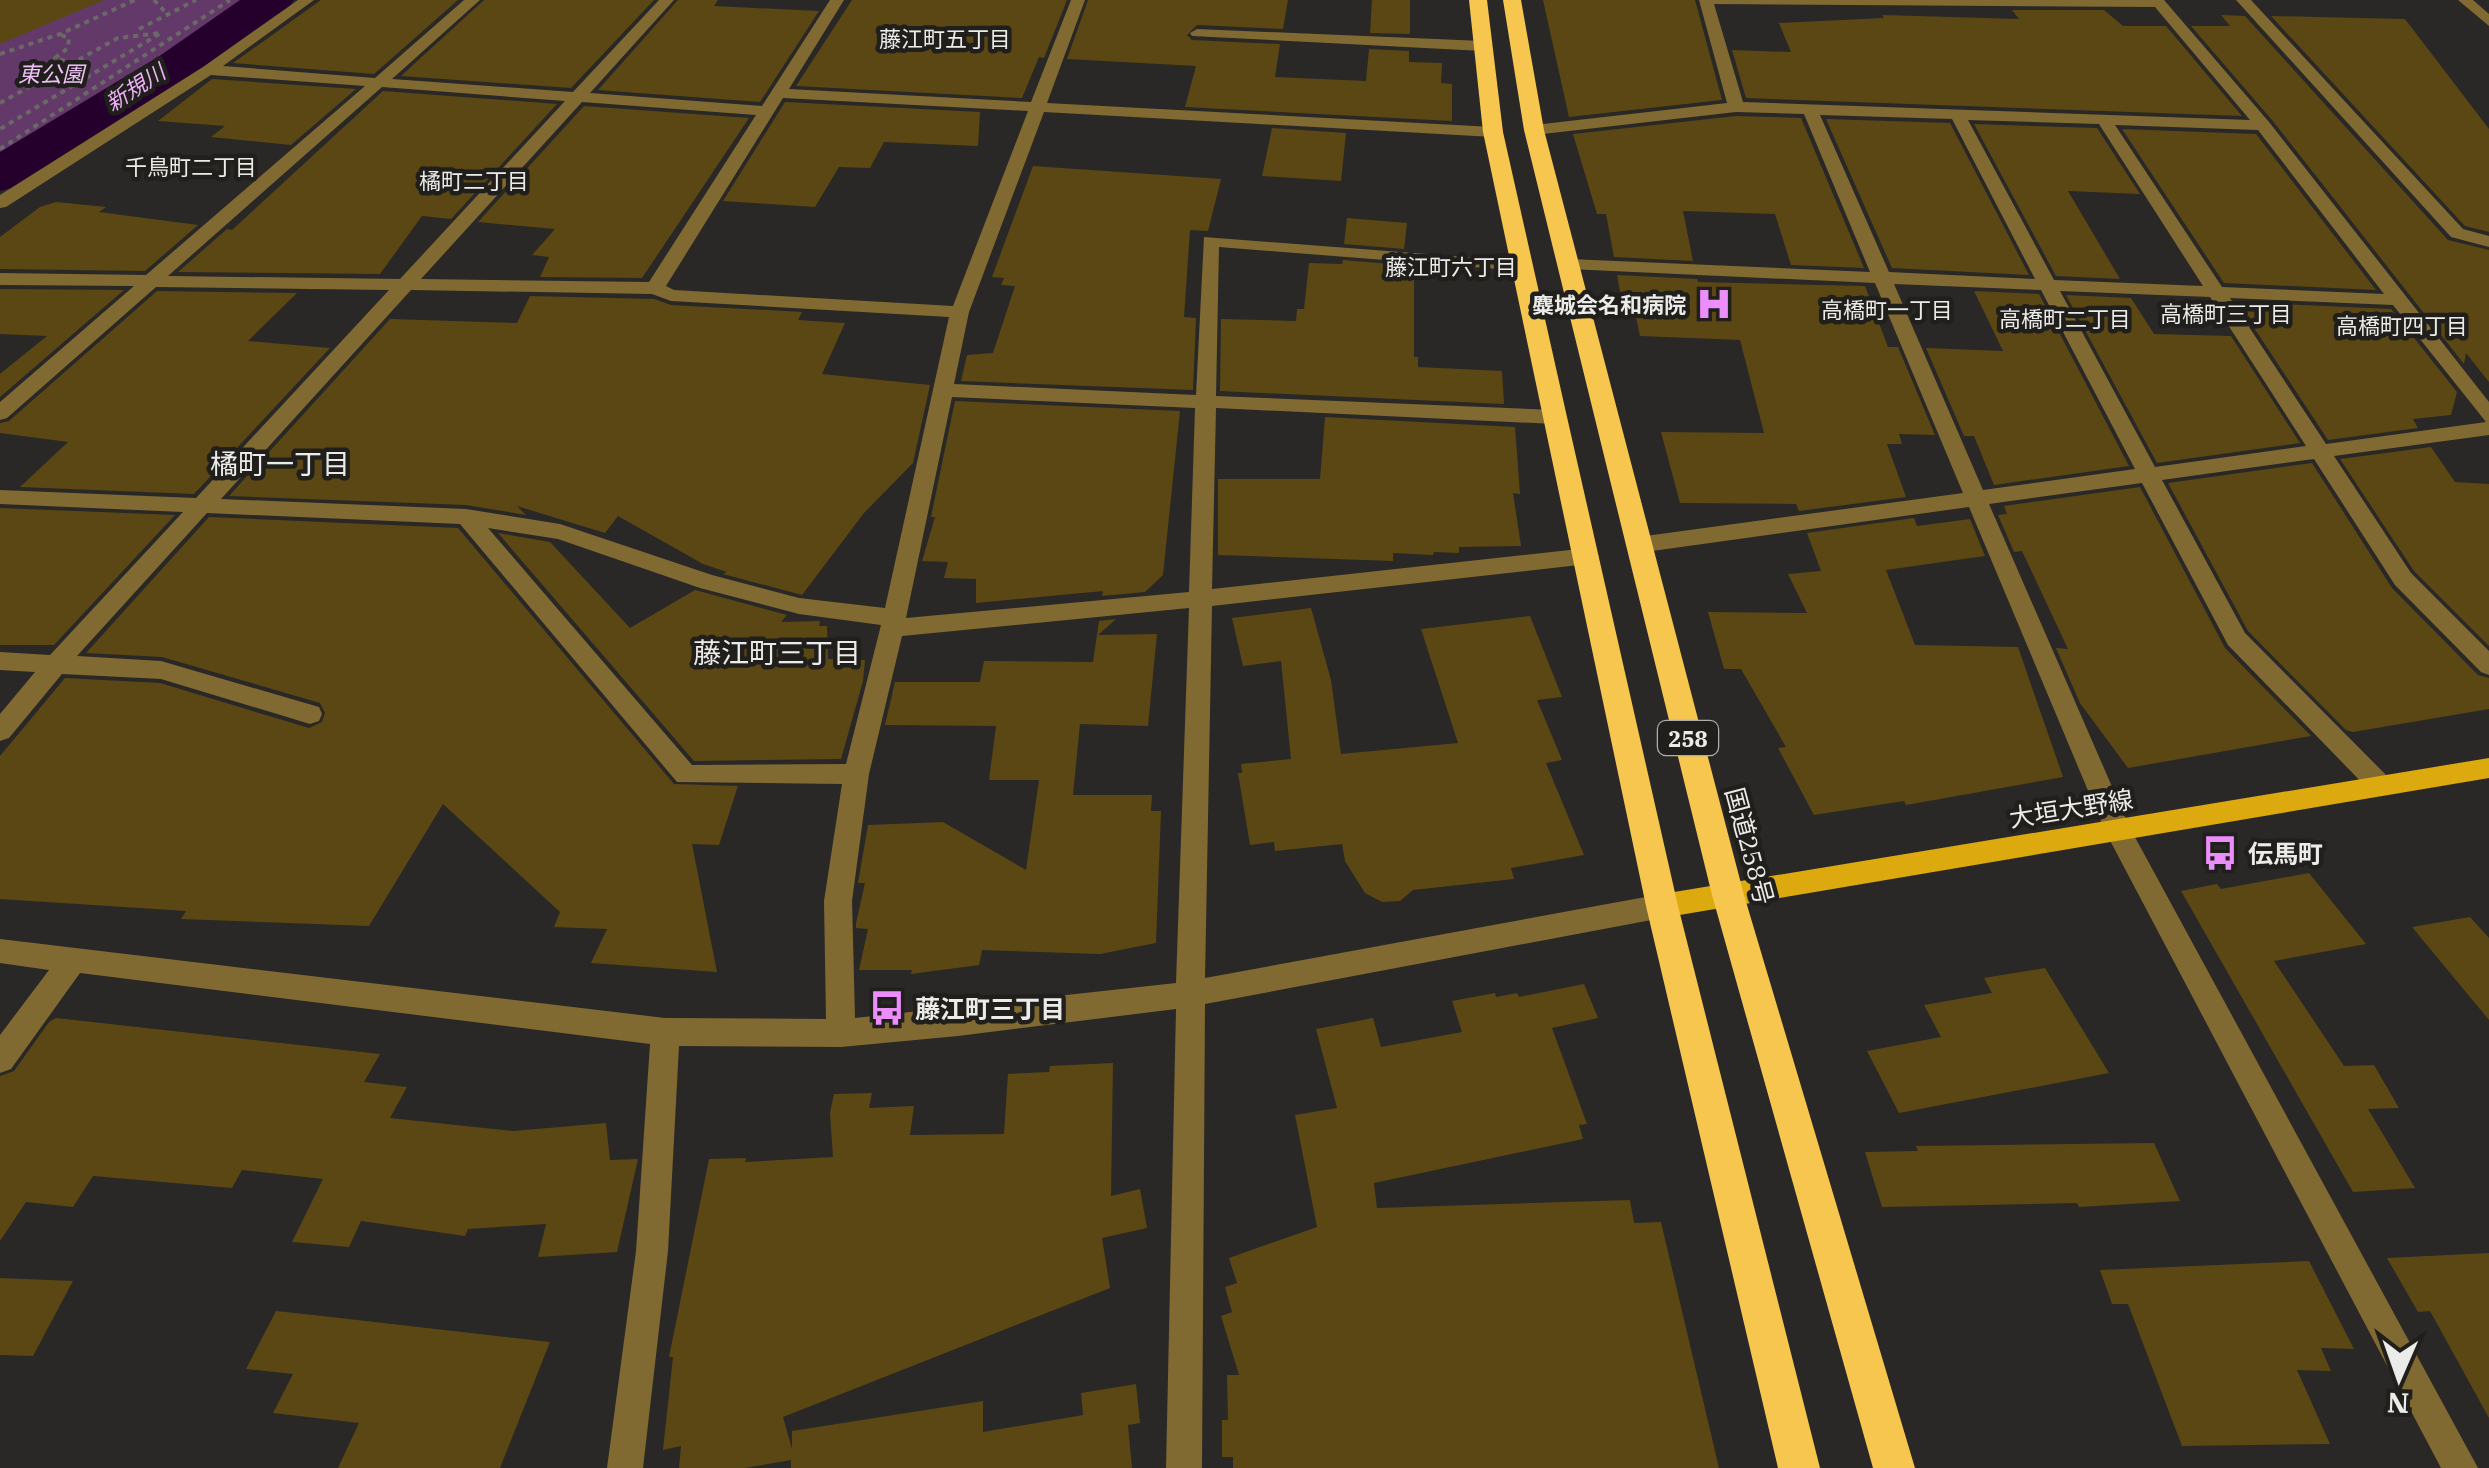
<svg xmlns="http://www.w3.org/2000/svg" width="2489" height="1468" viewBox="0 0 2489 1468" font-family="'IBM Plex Serif','Noto Sans JP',serif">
  <rect width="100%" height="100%" fill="#292826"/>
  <path fill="#63396a" d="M0,0H251L18,153H0Z"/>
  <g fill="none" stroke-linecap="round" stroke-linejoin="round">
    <path fill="#26002d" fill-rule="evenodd" d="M240,0H294L287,10L192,77L19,186L0,191V152L158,57Z"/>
  </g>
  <g fill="#5b4713">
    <path d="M0,0H104L0,44Z"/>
    <path d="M321,0H458L374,74L233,63Z"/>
    <path d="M484,0H654L571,88L401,76Z"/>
    <path d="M678,0H718L714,6L819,11L760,102L598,90Z"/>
    <path d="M852,0H1067L1044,58L1039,57L1022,98L796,86Z"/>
    <path d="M1088,0H1288L1283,29L1197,25L1187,35L1192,40L1280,44L1275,77L1366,81L1369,49L1409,51V62L1442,63L1441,83L1452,84V121L1185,107L1196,66L1067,59Z"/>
    <path d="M1372,0H1410V34L1370,33Z"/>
    <path d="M1543,0H1695L1722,100L1569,117Z"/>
    <path d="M2012,10H2104L2123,26H2166L2242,116L1746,98L1732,50L1791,52L1779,23L1884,18L1882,15L2019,19Z"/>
    <path d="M2221,15L2245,16L2448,240L2489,250V382L2466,353L2464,364L2272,120L2191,26H2230Z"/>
    <path d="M2271,16L2405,19L2489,129V232L2465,226Z"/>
    <path d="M212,79L356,89L291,145L211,137L225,126L158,121Z"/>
    <path d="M383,91L557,104L451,219L422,216L380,274L178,272L227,229L232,230Z"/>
    <path d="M785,102L980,112L978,146L884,142L870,168L839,167L815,207L723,201Z"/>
    <path d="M584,106L749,118L642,278L540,277L549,257L532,255L555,229L478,222Z"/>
    <path d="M1736,116L1801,118L1864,268L1791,265L1775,214L1683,211L1693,261L1614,257L1606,214H1597L1573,134Z"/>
    <path d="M1826,119L1950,123L2029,275L1892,268Z"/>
    <path d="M1974,124L2097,128L2140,194L2068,191L2120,279L2056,276Z"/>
    <path d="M1272,128L1346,133L1341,181L1262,176Z"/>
    <path d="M2122,129L2256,134L2376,290L2224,283Z"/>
    <path d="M1033,166L1221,179L1208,231L1190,230L1184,317L1196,318L1193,390L961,381L967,355L993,353L1015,286L1001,285L1004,278L992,277Z"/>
    <path d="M56,202L106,207L99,212L198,225L145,271L0,269V237L40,207Z"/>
    <path d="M1347,218L1407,223L1404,249L1344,244Z"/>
    <path d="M1343,260L1402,265L1401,273L1414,274V357H1418V367L1502,371L1504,404L1220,391L1221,319L1296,321L1297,309H1304L1309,263L1342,264Z"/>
    <path d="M1617,275L1697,279L1698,282L1865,286L1888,347H1898L1935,435L1899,434L1902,444H1887L1906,497L1799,511L1796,504L1680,503L1661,432L1764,433L1740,340L1640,336L1633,303H1622Z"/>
    <path d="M0,289L124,290L0,397V374L47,336L0,334Z"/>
    <path d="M157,291L297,293L248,341L330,348L194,494L20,487L68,442L0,433V423L9,421Z"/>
    <path d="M1974,291L2039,294L2129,466L1994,485L1974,436H1964L1926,348L2003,351Z"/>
    <path d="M2066,295L2131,298L2154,334L2231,336L2300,443L2157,463Z"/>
    <path d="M530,296L654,299L671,305L802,312L798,320L845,323L822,374L930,385L913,463L864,513L802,595L723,574L727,572L703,564L618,516L605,533L517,506L526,515L466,505L229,496L390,319L517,323Z"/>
    <path d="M2237,302L2391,309L2457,392L2451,415L2413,419L2418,428L2328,440Z"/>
    <path d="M955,401L1180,411L1163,575L1145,592L1102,596L1103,591L976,603V579L944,578L948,562L922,561L935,517H931Z"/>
    <path d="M1325,417L1515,427L1520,494L1513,493L1521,546L1459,547V553L1434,552L1433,555L1393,553V561L1218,555V479H1320Z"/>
    <path d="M2431,447L2455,482L2489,484V646L2414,571L2340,459Z"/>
    <path d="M2312,463L2392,588L2478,675L2489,678V709L2353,732L2346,730L2248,631L2168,483Z"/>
    <path d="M2140,487L2225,648L2311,736L2128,768L2080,703L2056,648L2068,649L2022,551L2014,552L1998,515L2007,514L2004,506Z"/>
    <path d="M0,508L175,515L54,645H0Z"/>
    <path d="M209,517L458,528L674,784L738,786L719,845L692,844L717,972L591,963L607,929L554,927L560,912L443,804L369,926L181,919L186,911L0,899V756L65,678L160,683L309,728L322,722L325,713L320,703L162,657L86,653Z"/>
    <path d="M1914,518L1917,526L1970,519L1985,556L1886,570L1915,645L2018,647L2063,777L1906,805L1904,801L1814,815L1778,748L1786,747L1741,669H1724L1708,612L1807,613L1788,574L1821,571L1807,533Z"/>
    <path d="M498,533L550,542L630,628L695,590L787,615L781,622L820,621L819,626H827L828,659L865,660L863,681L841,759L694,761Z"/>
    <path d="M1311,608L1331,680L1341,754L1458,743L1421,629L1530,616L1562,697L1537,700L1562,760L1546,763L1584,855L1511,868L1514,879L1413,890L1400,901L1382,902L1365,893L1345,861L1342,844L1275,851L1274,842L1250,845L1238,773H1242L1241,764L1291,759L1281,661L1243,666L1232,618Z"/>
    <path d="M1116,619L1098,635L1157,634L1148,726L1080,724L1073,795H1152L1151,811H1161L1156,943L1100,954L982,950L979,965L911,974L912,970H859L868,929L856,928V923L865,883H858L868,825L943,822L1026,870L1039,780H989L996,726L885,725L895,682H980L984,661L1093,662L1099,621Z"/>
    <path d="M2309,873L2366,944L2274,961L2344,1066L2374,1065L2399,1108L2368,1109L2415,1188L2353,1192L2181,891L2217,884L2221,889Z"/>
    <path d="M2470,917L2489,938V1020L2412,927Z"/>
    <path d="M2045,968L2109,1073L1899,1113L1867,1051L1941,1037L1924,1005L1992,993L1984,978Z"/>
    <path d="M1584,984L1598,1018L1552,1028L1587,1124L1579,1125L1583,1139L1374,1183L1377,1208L1630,1200L1634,1223L1661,1222L1719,1468H1233V1457H1222V1420H1228L1227,1375H1239L1221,1316L1232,1312L1225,1287L1237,1283L1229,1258L1317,1227L1295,1115L1337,1108L1316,1029L1373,1018L1381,1047L1462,1032L1452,1001L1495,993L1496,997L1517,993L1519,997Z"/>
    <path d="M56,1018L380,1054L364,1082L407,1087L390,1118L513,1131L606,1123L610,1160L638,1159L617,1252L538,1257L546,1224L468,1229L465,1236L361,1221L349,1247L292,1242L323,1179L242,1170L232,1188L93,1176L73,1207L26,1202L0,1241V1076L14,1071L49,1022Z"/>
    <path d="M1113,1063L1111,1196L1140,1189L1147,1228L1102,1238L1110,1288L783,1417L792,1449V1431L983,1401V1432L1083,1415L1081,1393L1136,1384L1140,1423L1128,1425L1132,1468H791V1460L745,1468H679L681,1446L663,1450L673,1357H669L709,1159L746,1158L745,1162L833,1157L830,1113L834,1094L872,1093L869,1108L914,1106L910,1135L1004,1134L1008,1074L1049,1072L1050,1066Z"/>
    <path d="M2154,1143L2180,1201L2079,1207L2077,1203L1882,1207L1865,1152L1918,1151L1916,1146Z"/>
    <path d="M2489,1253V1418L2430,1311L2418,1312L2387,1258Z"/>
    <path d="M2309,1261L2354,1349L2321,1348L2331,1371L2297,1370L2330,1444L2182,1446L2128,1304H2112L2100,1270Z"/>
    <path d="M0,1278L73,1281L33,1356L0,1355Z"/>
    <path d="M276,1311L322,1316L550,1342L500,1468H338L359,1423L273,1413L293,1374L246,1369Z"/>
  </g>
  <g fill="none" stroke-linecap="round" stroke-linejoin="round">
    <g stroke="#6a6967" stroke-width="4" stroke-dasharray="5 5" stroke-linecap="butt">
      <path d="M154,0L169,16"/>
      <path d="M139,29L196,0"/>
      <path d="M61,35L69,38L68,48L55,58L72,63"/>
      <path d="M0,54L60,34L135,0"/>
      <path d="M0,103L118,38L161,33L0,129"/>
      <path d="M0,149L230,0"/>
    </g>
    <g fill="#816a31" fill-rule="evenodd">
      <path d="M298,0H314L223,66L375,78L464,0H480L392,79L573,92L659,0H674L590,93L762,106L830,0H844L789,89L1031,102L1071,0H1085L1047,103L1493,127L1501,132L1493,137L1044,112L969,312L954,384L1196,395L1204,237L1531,262V270L1525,271L1219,247L1216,396L1555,410L1565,417L1555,424L1216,408L1212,589L1588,548L1599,556L1588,564L1212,606L1205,978L1662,894L1672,898L1676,906L1672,914L1662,918L1205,1004L1202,1468H1166L1176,1009L958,1036L841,1047L679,1046L668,1251L643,1468H607L636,1251L650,1044L80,973L11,1069L0,1073V1035L49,970L0,963V939L665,1018L826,1019L824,901L842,784L677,782L460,524L207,513L77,656L161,661L319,707L322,714L319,721L310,724L161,679L62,674L9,738L0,741V714L35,672L0,670V652L50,655L183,512L0,504V490L196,498L389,290L156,287L7,418L0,420V402L134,286L0,285V273L146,275L365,86L211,75L6,207L0,208V195L203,67ZM382,87L565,101L400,279L168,276ZM783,98L1028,111L953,306L674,290L666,286ZM582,102L756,115L649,282L421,279ZM411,290L652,294L671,301L949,317L885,608L799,598L712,575L560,524L466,509L221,499ZM952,397L1195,408L1189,592L906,618ZM488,528L558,539L700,588L799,614L881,625L846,764L692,765ZM1189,608L1176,983L855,1018L852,901L869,774L902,636Z"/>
      <path d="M1699,0H2164L2269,122L2489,402V435L2334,456L2411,573L2489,651V675L2481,672L2395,585L2314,459L2162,480L2245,633L2390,779L2394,786L2390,793L2381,796L2372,793L2228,645L2142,483L1989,504L2130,828L2478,1468H2441L2105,831L1969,507L1638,553L1627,545L1638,537L1963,493L1875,283L1569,269L1560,264L1569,259L1870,272L1804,114L1736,112L1534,135L1526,130L1534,125L1727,103ZM1714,4L2155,7L2250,120L1743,102ZM1820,115L1952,119L2035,279L1889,272ZM1968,120L2099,124L2203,286L2054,280ZM2115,125L2258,130L2384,294L2222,287ZM1894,284L2041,290L2135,469L1983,490ZM2060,291L2210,297L2306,446L2155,467ZM2230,298L2393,305L2486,422L2326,444Z"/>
      <path d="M2236,0H2251L2463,229L2489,236V247L2451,237Z"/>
      <path d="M2458,0H2473L2489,14V26Z"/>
      <path d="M1197,29L1483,41L1491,46L1483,51L1192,36L1190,33Z"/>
    </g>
    <path fill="#dca90f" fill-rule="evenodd" d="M2489,758V778L1662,918L1652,914L1648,906L1652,898L1662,894Z"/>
    <g fill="#f6c64e" fill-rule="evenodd">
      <path d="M1469,0H1487L1503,132L1567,417L1678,906L1820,1468H1778L1646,906L1543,417L1483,132Z"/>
      <path d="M1503,0H1521L1544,130L1744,895L1915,1468H1873L1712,895L1524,130Z"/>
    </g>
  </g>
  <defs>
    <symbol id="hospital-bare" viewBox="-9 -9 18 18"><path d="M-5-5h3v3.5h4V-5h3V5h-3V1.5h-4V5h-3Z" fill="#eb8dfb" stroke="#201f1c" stroke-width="2.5" paint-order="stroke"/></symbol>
    <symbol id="bus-bare" viewBox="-9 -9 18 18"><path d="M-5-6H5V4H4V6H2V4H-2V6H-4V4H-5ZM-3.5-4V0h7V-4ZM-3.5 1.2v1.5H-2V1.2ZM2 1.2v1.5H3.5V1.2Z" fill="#eb8dfb" stroke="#201f1c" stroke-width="2.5" paint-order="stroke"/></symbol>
  </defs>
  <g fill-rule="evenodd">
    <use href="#hospital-bare" x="1689" y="279" width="50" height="50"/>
    <use href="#bus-bare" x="2195" y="828" width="50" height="50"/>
    <use href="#bus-bare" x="862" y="983" width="50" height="50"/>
  </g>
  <g text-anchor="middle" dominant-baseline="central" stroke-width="9" stroke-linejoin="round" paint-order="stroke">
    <g font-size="22" fill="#ebebe9" stroke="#201f1c">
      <text x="945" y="38">藤江町五丁目</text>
      <text x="191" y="166">千鳥町二丁目</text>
      <text x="474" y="180">橘町二丁目</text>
      <text x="1451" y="266">藤江町六丁目</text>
      <text x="1887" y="309">高橋町一丁目</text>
      <text x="2226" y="313">高橋町三丁目</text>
      <text x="2065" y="318">高橋町二丁目</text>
      <text x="2402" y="325">高橋町四丁目</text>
    </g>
    <g font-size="22" font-style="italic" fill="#efc0f7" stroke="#201f1c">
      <text x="51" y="73">東公園</text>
    </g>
    <g font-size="22" font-style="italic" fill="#efb0fa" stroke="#201f1c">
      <text transform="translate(135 87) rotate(-33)">新規川</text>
    </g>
    <g font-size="22" font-weight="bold" fill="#ebebe9" stroke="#201f1c" text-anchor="end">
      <text x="1686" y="304">麋城会名和病院</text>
    </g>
    <rect fill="#201f1c" stroke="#aeaeac" stroke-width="2.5" x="1658" y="721" width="60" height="34" rx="8"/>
    <g font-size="22" font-weight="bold" fill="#ebebe9">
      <text x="1688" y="738">258</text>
    </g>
    <g font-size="25" fill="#ebebe9" stroke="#201f1c">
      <text transform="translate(2071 808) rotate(-9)">大垣大野線</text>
      <text transform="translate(1750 846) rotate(75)">国道258号</text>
    </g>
    <g font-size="25" font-weight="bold" fill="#ebebe9" stroke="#201f1c" text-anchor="start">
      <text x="2248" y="853">伝馬町</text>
      <text x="915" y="1008">藤江町三丁目</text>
    </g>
    <g font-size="28" fill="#ebebe9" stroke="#201f1c">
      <text x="280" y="463">橘町一丁目</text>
      <text x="777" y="652">藤江町三丁目</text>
    </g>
  </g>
  <g transform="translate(2399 1378) rotate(182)" stroke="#201f1c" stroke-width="8" paint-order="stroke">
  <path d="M0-8L18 38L0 25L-18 38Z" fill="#ebebe9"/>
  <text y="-15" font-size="28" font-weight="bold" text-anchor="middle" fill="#ebebe9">N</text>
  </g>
</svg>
